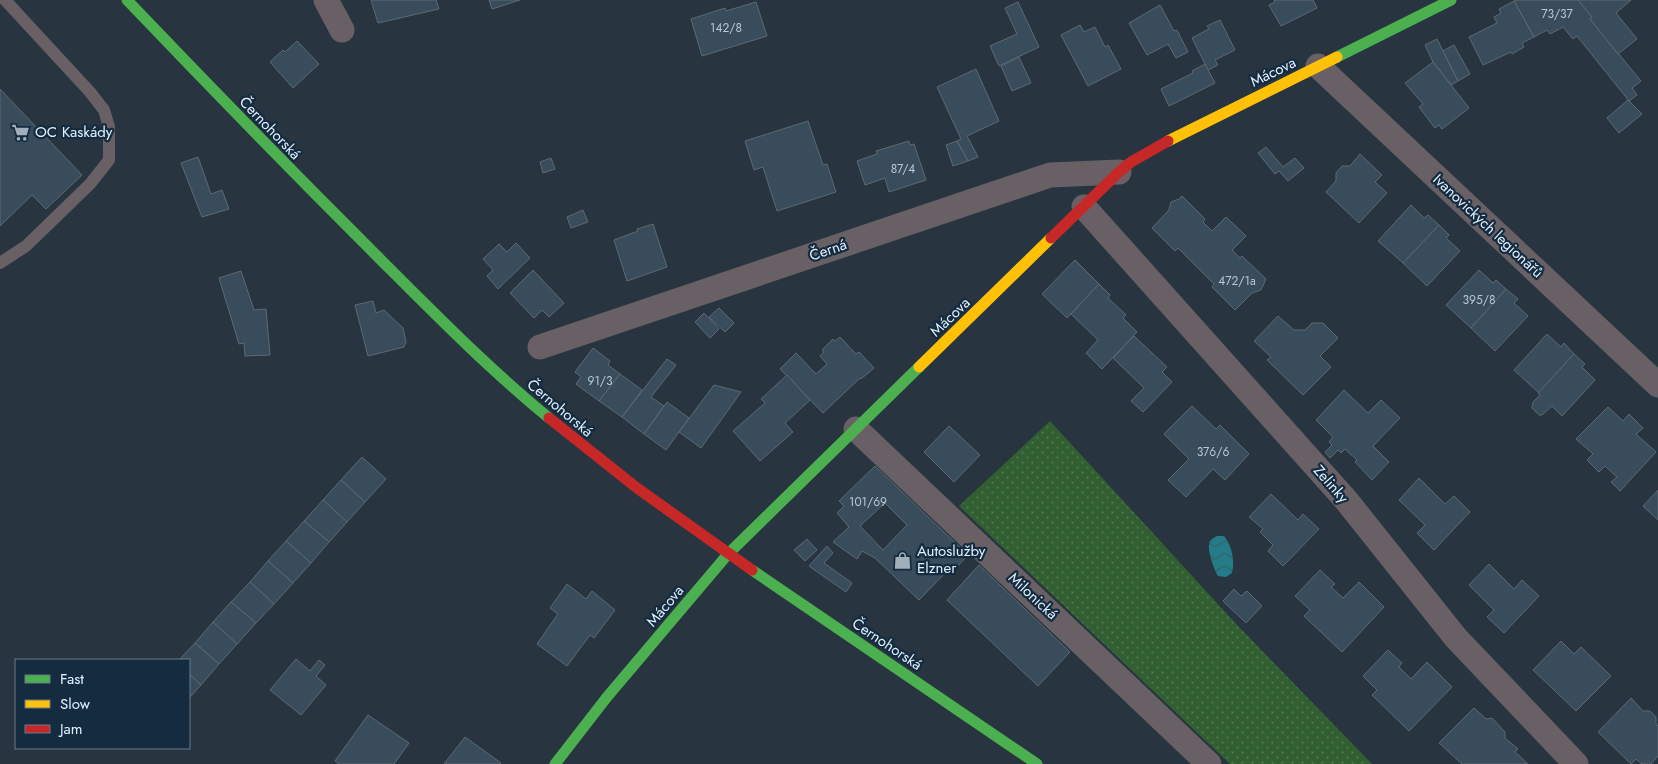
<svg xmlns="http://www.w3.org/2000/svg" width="1658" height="764" viewBox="0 0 1658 764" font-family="Jost,sans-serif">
  <defs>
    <pattern id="grass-dots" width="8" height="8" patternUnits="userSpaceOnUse" patternTransform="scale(1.25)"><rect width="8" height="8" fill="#325f31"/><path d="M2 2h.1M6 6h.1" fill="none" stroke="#4f7650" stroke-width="1.8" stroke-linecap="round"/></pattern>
    <pattern id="water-waves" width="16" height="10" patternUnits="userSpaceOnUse" patternTransform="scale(1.25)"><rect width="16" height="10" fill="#237c87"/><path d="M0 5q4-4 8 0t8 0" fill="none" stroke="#34626a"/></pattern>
  </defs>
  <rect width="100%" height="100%" fill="#283540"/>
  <path fill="url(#grass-dots)" d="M1050,421L1239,627L1372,764H1230L959,506Z"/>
  <path fill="url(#water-waves)" d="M1217,536H1224C1232,545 1235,562 1232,573L1226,577L1218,576C1214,570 1206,548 1210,541C1212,539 1214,537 1217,536Z"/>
  <g fill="#394c5b" stroke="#5e6973" fill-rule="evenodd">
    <path d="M371,0H436L439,9L378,23Z"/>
    <path d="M489,0H520L492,9Z"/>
    <path d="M1274,0H1313L1317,8L1281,26L1269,5L1275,2Z"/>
    <path d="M1517,0H1578L1592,17L1590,19L1641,81L1632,88L1637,95L1629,101L1577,36L1573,39L1563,27L1550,34L1547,30L1534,37L1514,1Z"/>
    <path d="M1578,0H1631L1616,13L1637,39L1618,54L1590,19L1592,17Z"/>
    <path d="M1514,1L1534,37L1522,43L1524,47L1512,54L1511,52L1483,65L1469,37L1497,23L1494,17L1501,13L1499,9Z"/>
    <path d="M756,2L767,36L702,56L691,19L725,8L726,11Z"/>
    <path d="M1018,2L1039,47L999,66L990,46L1017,34L1005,8Z"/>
    <path d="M1160,5L1174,31L1177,30L1188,52L1176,58L1168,44L1147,55L1129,23Z"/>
    <path d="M1220,20L1235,50L1215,60L1218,65L1208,70L1192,38L1209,29L1207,26Z"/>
    <path d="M1080,25L1084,32L1095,27L1105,47L1108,45L1121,69L1088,86L1061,35Z"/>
    <path d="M1437,39L1458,81L1451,85L1433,62L1425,45Z"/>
    <path d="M297,41L319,64L293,88L270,62L283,50L285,52Z"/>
    <path d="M1454,45L1470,74L1458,81L1443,51Z"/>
    <path d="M1019,57L1031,83L1012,91L1001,66Z"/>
    <path d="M1433,62L1469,108L1442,129L1439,125L1435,128L1419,107L1423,104L1405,83Z"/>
    <path d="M1205,64L1215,83L1169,106L1161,89L1193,73L1192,71Z"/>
    <path d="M976,69L999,121L967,136L978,157L968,161L957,141L961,139L937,87Z"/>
    <path d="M0,89L82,175L46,209L32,195L0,226Z"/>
    <path d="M1628,100L1642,114L1619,133L1607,118Z"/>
    <path d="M808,121L823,165L827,164L836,192L777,211L763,167L754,170L745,141Z"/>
    <path d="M909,141L910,145L914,144L926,180L889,192L885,178L865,185L857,161L877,154L876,151Z"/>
    <path d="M957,141L968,161L953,166L946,145Z"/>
    <path d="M1266,147L1283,167L1295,158L1304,168L1288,181L1279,171L1275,174L1258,153Z"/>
    <path d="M1360,154L1382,175L1375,182L1387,193L1359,223L1326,192L1336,181V173L1342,166H1350Z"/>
    <path d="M198,157L211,194L222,190L229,209L202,217L181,163Z"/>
    <path d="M551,158L555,169L543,173L540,162Z"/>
    <path d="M1182,196L1205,219L1203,222L1212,231L1226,217L1246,236L1232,250L1240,258L1242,256L1266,279L1261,290L1252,293L1235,310L1212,287L1214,284L1178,248L1175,251L1152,228L1169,210L1171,202L1179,199Z"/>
    <path d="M1411,205L1424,218L1428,215L1439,225L1403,263L1378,241Z"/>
    <path d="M583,210L588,222L571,228L567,217Z"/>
    <path d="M653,224L667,267L627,281L614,240L638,231L637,229Z"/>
    <path d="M1439,225L1449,235L1446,238L1460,251L1427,286L1403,263Z"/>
    <path d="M516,243L530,258L498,289L487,276L493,270L483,259L499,244L507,252Z"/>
    <path d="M1075,260L1099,284L1067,318L1042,294Z"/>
    <path d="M533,270L564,303L549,317L542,310L534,318L510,293Z"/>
    <path d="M1479,270L1493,283L1496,280L1506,289L1471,328L1446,305Z"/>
    <path d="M241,271L254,310L266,309L270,355L245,356L244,343L239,344L219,278Z"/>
    <path d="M1099,284L1110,295L1108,298L1126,315L1123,318L1137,332L1102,369L1086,353L1098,340L1071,314Z"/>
    <path d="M1506,289L1518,299L1514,303L1528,316L1495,351L1471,328Z"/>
    <path d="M373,301L376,313L384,310L403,328L406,342L404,347L368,356L355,305Z"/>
    <path d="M719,308L734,323L725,332L709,317Z"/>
    <path d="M704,313L719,329L710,338L695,322Z"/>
    <path d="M1278,316L1294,330H1305L1312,323H1323L1338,338L1320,356L1331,367L1303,395L1267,360L1271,357L1254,341Z"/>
    <path d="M1547,334L1561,347L1564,343L1574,354L1539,393L1514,370Z"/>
    <path d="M1134,336L1167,367L1162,372L1172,382L1143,412L1131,401L1144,388L1113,358Z"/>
    <path d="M840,337L856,354L859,352L874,368L861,379L860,378L823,413L780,369L796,353L816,374L827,364L820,356L824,352L822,350L833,339L835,341Z"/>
    <path d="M593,348L610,361L608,365L620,374L599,401L576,384L581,377L575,372Z"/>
    <path d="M1574,354L1585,364L1582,367L1595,380L1562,416L1552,406L1542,415H1539L1532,408L1533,402L1540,395L1538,393Z"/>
    <path d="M667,359L676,365L651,397L664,406L644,434L622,417Z"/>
    <path d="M620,374L642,390L622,417L599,401Z"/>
    <path d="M787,375L810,400L785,423L793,432L760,461L733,431L765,403L761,399Z"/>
    <path d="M714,385L741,392L701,448L679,432Z"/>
    <path d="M1344,390L1368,413L1381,400L1400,418L1373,446L1389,462L1372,480L1355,462L1357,460L1345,449L1341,453L1338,450L1330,458L1325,452L1332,445L1329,442L1333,437L1316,420Z"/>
    <path d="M667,402L689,418L666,450L644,434Z"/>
    <path d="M1192,406L1216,429L1220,425L1249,454L1225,480L1213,469L1186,497L1168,480L1189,459L1164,434Z"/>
    <path d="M1608,407L1623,421L1629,414L1643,428L1636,434L1656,452L1620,491L1611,482L1617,477L1605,466L1599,472L1587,460L1593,454L1576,439Z"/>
    <path d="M949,426L980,455L954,482L924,452Z"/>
    <path d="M362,457L386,479L365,502L341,480Z"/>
    <path d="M875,466L968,555L952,572L949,569L919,600L875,558L862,551L857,559L833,542L849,527L837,513L844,506L839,501ZM885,503L907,525L883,550L860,526Z"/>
    <path d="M1419,478L1445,504L1454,496L1470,512L1434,550L1417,533L1425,525L1399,500Z"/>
    <path d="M341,480L365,502L347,522L323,500Z"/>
    <path d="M1658,490V520L1643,506Z"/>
    <path d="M1271,494L1298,520L1303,514L1319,529L1283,566L1268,551L1273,545L1260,532L1263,529L1249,517Z"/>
    <path d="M323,500L347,522L329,542L304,521Z"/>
    <path d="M304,521L329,542L311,563L286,541Z"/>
    <path d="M807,539L817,550L805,561L794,550Z"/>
    <path d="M286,541L311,563L293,583L268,561Z"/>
    <path d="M827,546L833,553L824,563L852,583L846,592L809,566Z"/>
    <path d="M268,561L293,583L274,604L250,582Z"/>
    <path d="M1489,564L1514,589L1522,580L1539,596L1504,633L1487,617L1494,610L1469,585Z"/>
    <path d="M979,565L1070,652L1038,686L947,600Z"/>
    <path d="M1320,570L1335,584L1331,587L1343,598L1359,582L1384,607L1342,652L1304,616L1310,610L1295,596Z"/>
    <path d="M250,582L274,604L256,623L231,602Z"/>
    <path d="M567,584L586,599L592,591L615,610L594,638L590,635L567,666L537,644L558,614L550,608Z"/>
    <path d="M1234,589L1241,596L1247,591L1262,606L1246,623L1223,601Z"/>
    <path d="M231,602L256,623L237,644L213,622Z"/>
    <path d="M213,622L237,644L219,664L195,643Z"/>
    <path d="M1561,641L1574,654L1581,647L1611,676L1576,711L1533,670Z"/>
    <path d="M195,643L219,664L201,685L189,674V660H179Z"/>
    <path d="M1388,650L1402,663L1399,667L1411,679L1427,662L1452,687L1409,731L1372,695L1377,690L1363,676Z"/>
    <path d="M296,659L310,671L319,660L325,665L316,676L326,685L301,715L270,690Z"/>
    <path d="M189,674L201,685L189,698Z"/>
    <path d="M1631,698L1643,711H1650L1656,717V724L1658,726V756L1651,764H1642L1636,759L1631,764L1598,732Z"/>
    <path d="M1474,708L1486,719L1492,718L1505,732V738L1518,749L1515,752L1528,764H1462L1439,743Z"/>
    <path d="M368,715L409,743L394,764H339L335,761Z"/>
    <path d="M465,737L501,763L500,764H444Z"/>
  </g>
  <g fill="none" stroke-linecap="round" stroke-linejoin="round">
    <path stroke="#696065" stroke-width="12" d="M0,263L26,246L90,184L109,160V127L104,110L90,92L5,0"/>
    <g stroke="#696065" stroke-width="25">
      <path d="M326,0L342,30"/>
      <path d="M1318,66L1658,385"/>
      <path d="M1084,207L1346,500L1456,638L1576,764"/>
      <path d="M540,347L1050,175L1119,172"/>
      <path d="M856,429L1209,764"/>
    </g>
    <g stroke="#4caf50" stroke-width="11">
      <path d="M127,0C210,87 293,172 378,257C434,313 488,368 549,418"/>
      <path d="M1337,57L1451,0"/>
      <path d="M752,570L1037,764"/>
      <path d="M555,764L607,697L728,554L919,367"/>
    </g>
    <g stroke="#ffc107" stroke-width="11">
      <path d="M1168,141L1337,57"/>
      <path d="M919,367L1051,238"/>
    </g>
    <g stroke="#c62828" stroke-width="11">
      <path d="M1051,238L1119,172L1131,162L1168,141"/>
      <path d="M549,418L637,488L752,570"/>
    </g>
  </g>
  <defs>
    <symbol id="supermarket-bare" viewBox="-9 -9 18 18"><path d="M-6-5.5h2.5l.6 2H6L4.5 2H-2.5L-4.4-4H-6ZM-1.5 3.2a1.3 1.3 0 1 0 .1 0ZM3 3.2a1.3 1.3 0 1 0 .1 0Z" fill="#a1afbc" stroke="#142b40" stroke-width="2.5" paint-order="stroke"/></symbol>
    <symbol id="shop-bare" viewBox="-9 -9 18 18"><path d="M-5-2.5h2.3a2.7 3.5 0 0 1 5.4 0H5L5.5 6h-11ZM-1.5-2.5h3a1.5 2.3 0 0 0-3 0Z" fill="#a1afbc" stroke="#142b40" stroke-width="2.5" paint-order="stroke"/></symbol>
  </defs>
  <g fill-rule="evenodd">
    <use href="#supermarket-bare" x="8" y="120" width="25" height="25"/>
    <use href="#shop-bare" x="890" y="548" width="25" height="25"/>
  </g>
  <g text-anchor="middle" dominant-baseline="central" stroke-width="4.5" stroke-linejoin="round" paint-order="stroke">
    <g font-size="12" fill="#b8c8d5">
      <text x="1557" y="14">73/37</text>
      <text x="726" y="28">142/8</text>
      <text x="903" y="169">87/4</text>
      <text x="1237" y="281">472/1a</text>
      <text x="1479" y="300">395/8</text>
      <text x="600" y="381">91/3</text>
      <text x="1213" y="452">376/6</text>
      <text x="868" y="502">101/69</text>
    </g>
    <g font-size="15" fill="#e2f1fe" stroke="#142b40">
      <text transform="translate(1273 72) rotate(-26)">Mácova</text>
      <text transform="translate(270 128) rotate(46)">Černohorská</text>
      <text transform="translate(1488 226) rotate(43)">Ivanovických legionářů</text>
      <text transform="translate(828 250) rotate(-19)">Černá</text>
      <text transform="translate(950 317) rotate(-44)">Mácova</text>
      <text transform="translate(560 408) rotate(40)">Černohorská</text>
      <text transform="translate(1331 484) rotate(49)">Zelinky</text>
      <text transform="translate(1033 596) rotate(43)">Milonická</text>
      <text transform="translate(665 606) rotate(-50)">Mácova</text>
      <text transform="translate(887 644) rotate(34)">Černohorská</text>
    </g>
    <g font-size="15" fill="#e2f1fe" stroke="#142b40" text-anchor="start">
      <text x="35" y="132">OC Kaskády</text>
      <text x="917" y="551">Autoslužby<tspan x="917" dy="17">Elzner</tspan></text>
    </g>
  </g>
  <rect x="15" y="659" width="175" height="90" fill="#142b40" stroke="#667a8c"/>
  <rect x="25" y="675" width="25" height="8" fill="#4caf50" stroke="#667a8c"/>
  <text x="60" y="684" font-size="15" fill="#e2f1fe">Fast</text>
  <rect x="25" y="700" width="25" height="8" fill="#ffc107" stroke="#667a8c"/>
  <text x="60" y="709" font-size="15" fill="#e2f1fe">Slow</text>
  <rect x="25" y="725" width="25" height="8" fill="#c62828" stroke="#667a8c"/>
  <text x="60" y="734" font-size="15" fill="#e2f1fe">Jam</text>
</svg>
